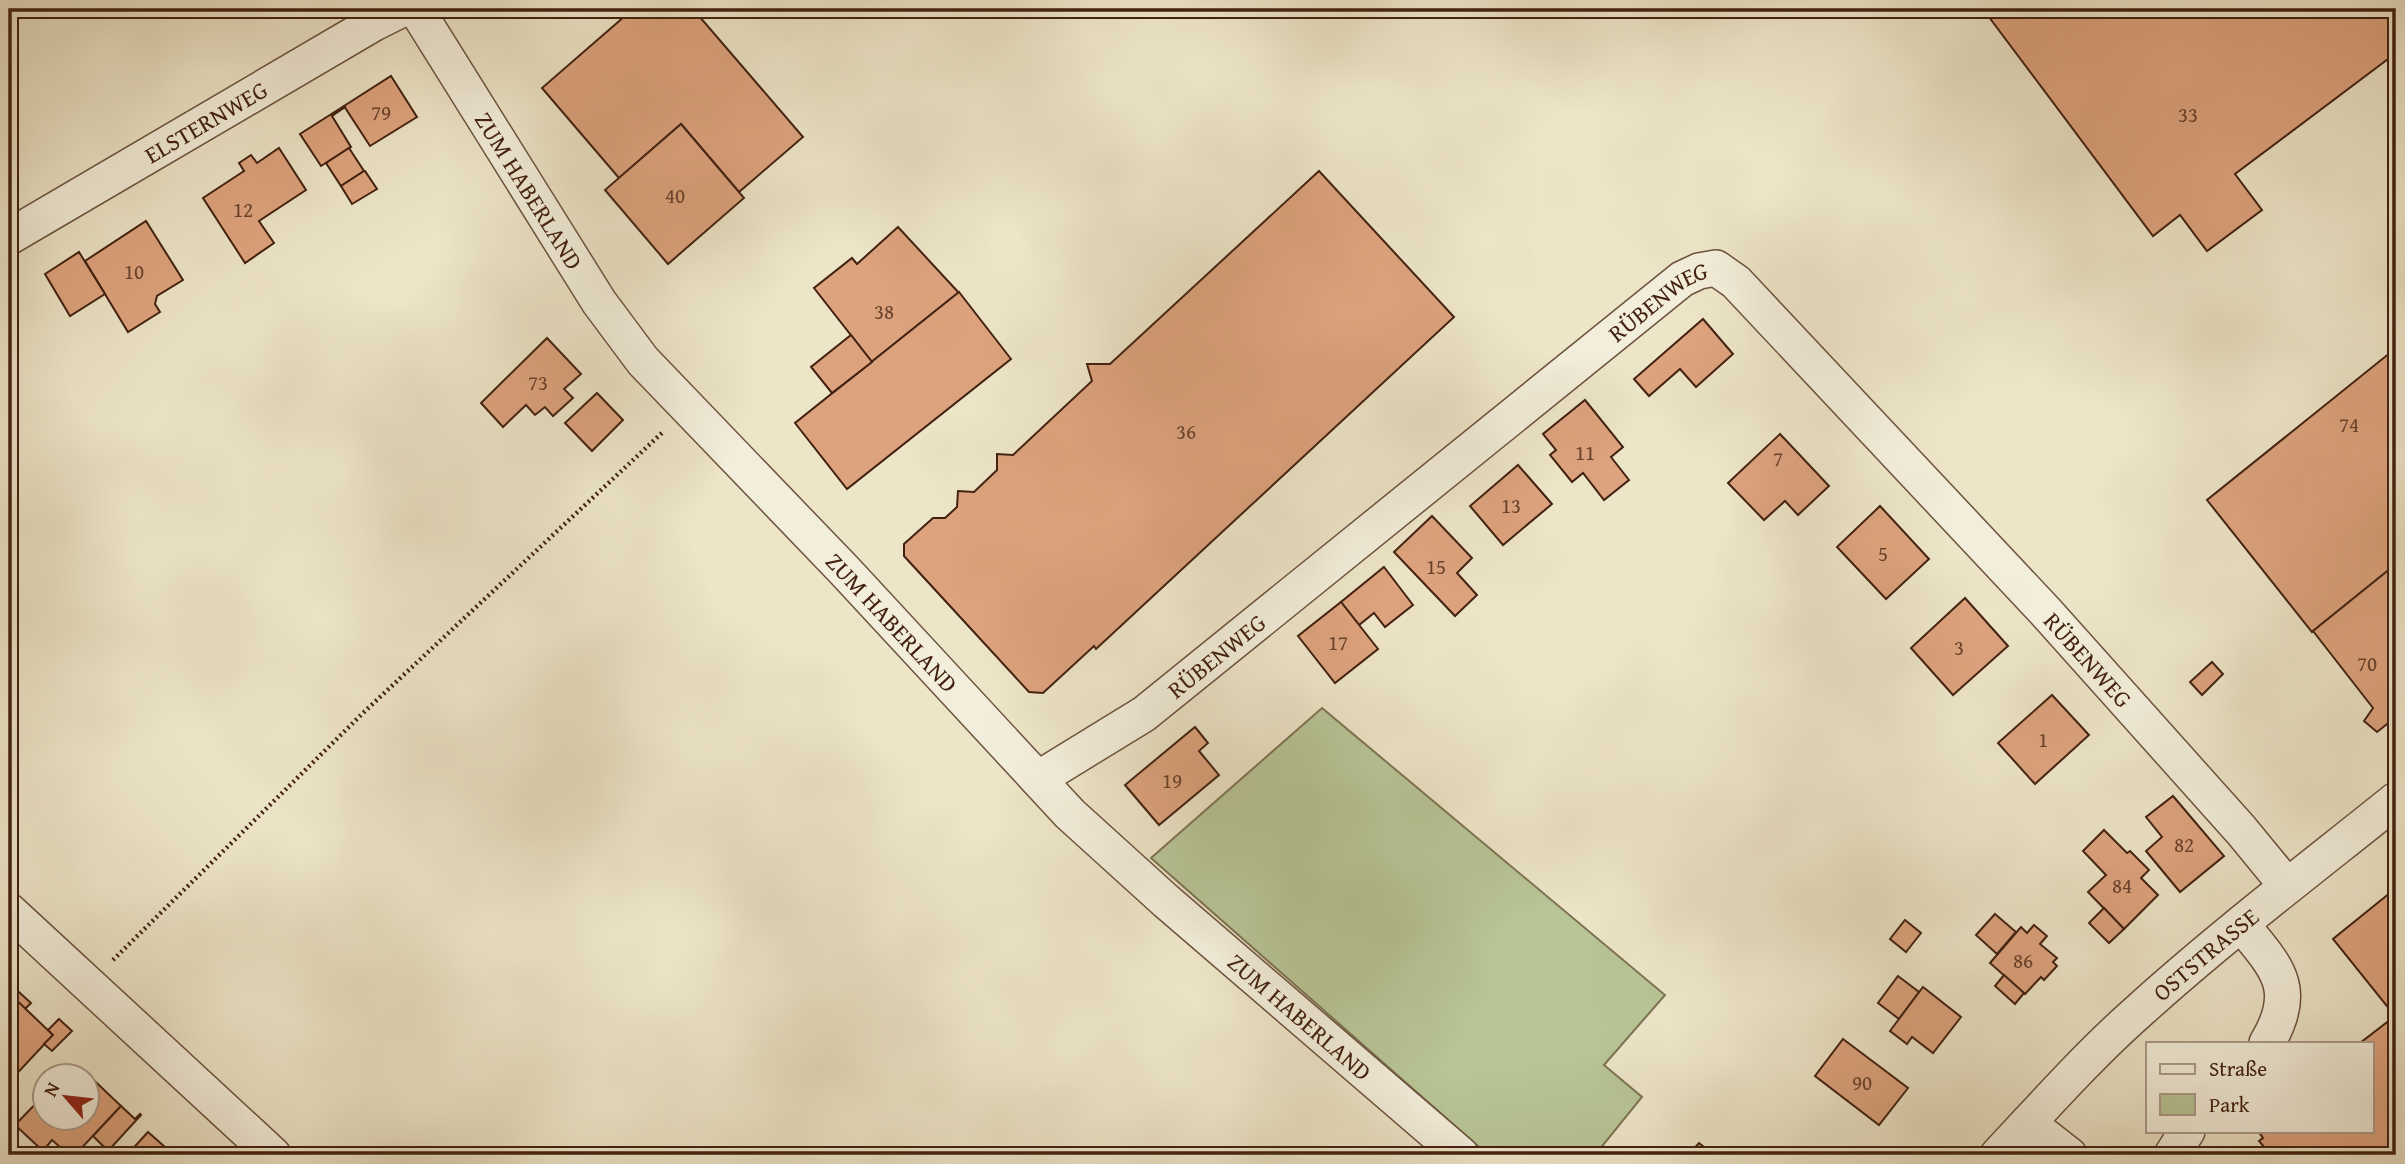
<svg xmlns="http://www.w3.org/2000/svg" width="2405" height="1164" viewBox="0 0 2405 1164" font-family="'Gentium Book Plus',serif">
  <rect width="100%" height="100%" fill="#ede5c8"/>
  <filter id="stains"><feTurbulence type="fractalNoise" baseFrequency=".00286" numOctaves="4"/><feColorMatrix values="0 0 0 0 .2 0 0 0 0 .09 0 0 0 0 .02 0 0 0 .5 -.17"/></filter>
  <radialGradient id="worn" r=".72"><stop offset=".6" stop-color="#630" stop-opacity="0"/><stop offset="1" stop-color="#630" stop-opacity=".3"/></radialGradient>
  <path fill="#b8c596" stroke="#7d7353" stroke-width="2" d="M1322,708L1665,995L1604,1065L1642,1097L1595,1155H1488L1151,858Z"/>
  <g fill="#dda37e" stroke="#422110" stroke-width="2">
    <path d="M633,9H693L803,137L739,192L681,124L619,178L542,88Z"/>
    <path d="M1983,9H2396V53L2235,174L2262,210L2207,251L2180,215L2153,236Z"/>
    <path d="M391,76L417,117L370,146L344,106Z"/>
    <path d="M344,106L345,107L332,116L351,147L321,166L300,134Z"/>
    <path d="M681,124L744,198L668,264L605,190Z"/>
    <path d="M279,148L306,190L259,221L274,243L245,263L203,198L244,171L239,163L251,155L257,163Z"/>
    <path d="M349,148L364,171L341,186L326,163Z"/>
    <path d="M364,171H365L377,189L352,204L341,186Z"/>
    <path d="M1319,171L1454,317L1096,649L1094,646L1043,693L1029,692L904,556V544L933,518H945L957,507L958,491L974,492L997,470V454L1013,455L1092,381L1087,364H1110Z"/>
    <path d="M146,221L183,280L157,296L155,304L160,312L128,332L85,261Z"/>
    <path d="M898,227L959,293L872,362L814,288L852,258L857,264Z"/>
    <path d="M79,252L105,294L70,316L45,274Z"/>
    <path d="M959,292L1011,359L847,489L795,423Z"/>
    <path d="M1703,319L1733,354L1696,387L1680,369L1649,396L1634,379Z"/>
    <path d="M851,335L872,362L832,393L811,367Z"/>
    <path d="M547,338L581,374L564,389L573,398L553,416L545,407L535,415L526,405L503,427L481,403Z"/>
    <path d="M2396,348V564L2312,632L2207,500Z"/>
    <path d="M597,393L623,420L592,451L565,423Z"/>
    <path d="M1585,400L1623,447L1611,457L1629,480L1604,500L1583,473L1572,482L1550,455L1556,450L1543,434Z"/>
    <path d="M1780,434L1829,486L1798,515L1785,501L1764,520L1728,483Z"/>
    <path d="M1518,465L1552,504L1503,545L1470,506Z"/>
    <path d="M1880,506L1929,559L1886,599L1837,547Z"/>
    <path d="M1432,516L1472,558L1457,573L1477,595L1455,616L1394,552Z"/>
    <path d="M2396,564V717L2377,732L2364,721L2373,708L2313,631Z"/>
    <path d="M1384,567L1413,605L1385,627L1374,613L1359,625L1341,602Z"/>
    <path d="M1965,598L2008,646L1953,695L1911,648Z"/>
    <path d="M1341,602L1378,649L1335,683L1298,636Z"/>
    <path d="M2212,662L2223,674L2202,695L2190,682Z"/>
    <path d="M2052,695L2089,735L2035,784L1998,743Z"/>
    <path d="M1195,727L1208,743L1199,751L1219,775L1159,825L1125,785Z"/>
    <path d="M2173,796L2224,856L2180,892L2146,851L2162,837L2146,817Z"/>
    <path d="M2104,830L2127,853L2130,851L2149,870L2141,878L2158,895L2124,929L2088,892L2106,875L2083,851Z"/>
    <path d="M2396,888V1155H2277L2272,1150L2269,1153L2259,1141L2263,1138L2258,1131H2372V1043H2360L2395,1016L2333,939Z"/>
    <path d="M2104,908L2124,929L2109,943L2089,923Z"/>
    <path d="M1995,914L2016,932L1997,954L1976,935Z"/>
    <path d="M1905,920L1921,933L1906,952L1890,939Z"/>
    <path d="M2034,925L2047,936L2040,944L2057,958L2053,962L2057,966L2044,980L2041,977L2025,994L1990,963L2021,927L2027,933Z"/>
    <path d="M2004,975L2024,993L2015,1004L1995,986Z"/>
    <path d="M1898,976L1919,992L1899,1019L1878,1003Z"/>
    <path d="M9,983L31,1003L25,1009L9,993Z"/>
    <path d="M1923,987L1961,1017L1933,1053L1912,1037L1907,1044L1890,1031Z"/>
    <path d="M9,993L53,1035L9,1082Z"/>
    <path d="M59,1019L72,1031L52,1051L44,1044L53,1035L48,1030Z"/>
    <path d="M1843,1039L1908,1088L1879,1125L1815,1076Z"/>
    <path d="M81,1068L121,1106L75,1155H69L52,1140L43,1151L15,1125L46,1093V1118H88V1076H72Z"/>
    <path d="M121,1106L135,1119L140,1114L141,1115L108,1151L93,1136Z"/>
    <path d="M148,1132L174,1155H127Z"/>
    <path d="M1699,1143L1714,1155H1688Z"/>
  </g>
  <g fill="none" stroke-linecap="round" stroke-linejoin="round">
    <defs>
      <g id="minor">
        <path id="s1" d="M416,9L599,302L643,361L844,570L1070,814L1166,901L1461,1155"/>
        <path id="s2" d="M9,237L374,23L402,9"/>
        <path id="s3" d="M1038,779L1144,714L1682,279L1699,271L1716,268L1736,282L2045,611L2241,830L2287,886"/>
        <path d="M9,911L273,1155"/>
        <path d="M2241,924C2276,967 2300,988 2267,1043"/>
        <path d="M2028,1123L2069,1155"/>
        <path id="s4" d="M1998,1155C2044,1106 2089,1055 2140,1010C2222,936 2310,869 2396,800"/>
        <path d="M2172,1155L2187,1131"/>
      </g>
    </defs>
    <use href="#minor" stroke="#6d523e" stroke-width="38"/>
    <path stroke="#422110" stroke-width="4.5" stroke-dasharray="2 3.5" stroke-linecap="butt" d="M113,960L363,713L664,431"/>
    <use href="#minor" stroke="#f3eedb" stroke-width="35"/>
  </g>
  <g text-anchor="middle" dominant-baseline="central" stroke-width="5" stroke-linejoin="round" paint-order="stroke">
    <g font-size="21" fill="#69422c">
      <text x="381" y="112">79</text>
      <text x="2188" y="114">33</text>
      <text x="675" y="195">40</text>
      <text x="243" y="209">12</text>
      <text x="134" y="271">10</text>
      <text x="884" y="311">38</text>
      <text x="538" y="382">73</text>
      <text x="2349" y="424">74</text>
      <text x="1186" y="431">36</text>
      <text x="1585" y="452">11</text>
      <text x="1778" y="458">7</text>
      <text x="1511" y="505">13</text>
      <text x="1883" y="553">5</text>
      <text x="1436" y="566">15</text>
      <text x="1338" y="642">17</text>
      <text x="1959" y="647">3</text>
      <text x="2367" y="663">70</text>
      <text x="2043" y="739">1</text>
      <text x="1172" y="780">19</text>
      <text x="2184" y="844">82</text>
      <text x="2122" y="885">84</text>
      <text x="2023" y="960">86</text>
      <text x="1862" y="1082">90</text>
    </g>
    <g font-size="24" fill="#422110" stroke="#f3eedb">
      <text stroke="none"><textPath href="#s2" startOffset="228">ELSTERNWEG</textPath></text>
      <text stroke="none"><textPath href="#s1" startOffset="214">ZUM HABERLAND</textPath></text>
      <text stroke="none"><textPath href="#s3" startOffset="784">RÜBENWEG</textPath></text>
      <text stroke="none"><textPath href="#s1" startOffset="780">ZUM HABERLAND</textPath></text>
      <text stroke="none"><textPath href="#s3" startOffset="217">RÜBENWEG</textPath></text>
      <text stroke="none"><textPath href="#s3" startOffset="1393">RÜBENWEG</textPath></text>
      <text stroke="none"><textPath href="#s4" startOffset="289">OSTSTRASSE</textPath></text>
      <text stroke="none"><textPath href="#s1" startOffset="1348">ZUM HABERLAND</textPath></text>
    </g>
  </g>
  <rect width="2405" height="1164" fill="none" stroke="#ede5c8" stroke-width="35"/>
  <rect x="10" y="10" width="2384" height="1143" fill="none" stroke="#422110" stroke-width="3.5"/>
  <rect x="18" y="18" width="2370" height="1129" fill="none" stroke="#422110" stroke-width="2"/>
  <rect x="2146" y="1042" width="228" height="91" fill="#f3eedb" stroke="#ac9c8a" stroke-width="2"/>
  <rect x="2160" y="1064" width="35" height="10" fill="#f3eedb" stroke="#ac9c8a" stroke-width="2"/>
  <text x="2209" y="1076" font-size="21" fill="#422110">Straße</text>
  <rect x="2160" y="1094" width="35" height="21" fill="#b8c596" stroke="#ac9c8a" stroke-width="2"/>
  <text x="2209" y="1112" font-size="21" fill="#422110">Park</text>
  <g transform="translate(66 1097) rotate(298)"><circle r="33" fill="#f3eedb" stroke="#ac9c8a" stroke-width="2"/>
  <path d="M0-5L12 26L0 18L-12 26Z" fill="#8f2418"/>
  <text y="-10" font-size="19" font-weight="bold" text-anchor="middle" fill="#422110">N</text>
  </g>
  <rect width="100%" height="100%" filter="url(#stains)"/>
  <rect width="100%" height="100%" fill="url(#worn)"/>
</svg>
